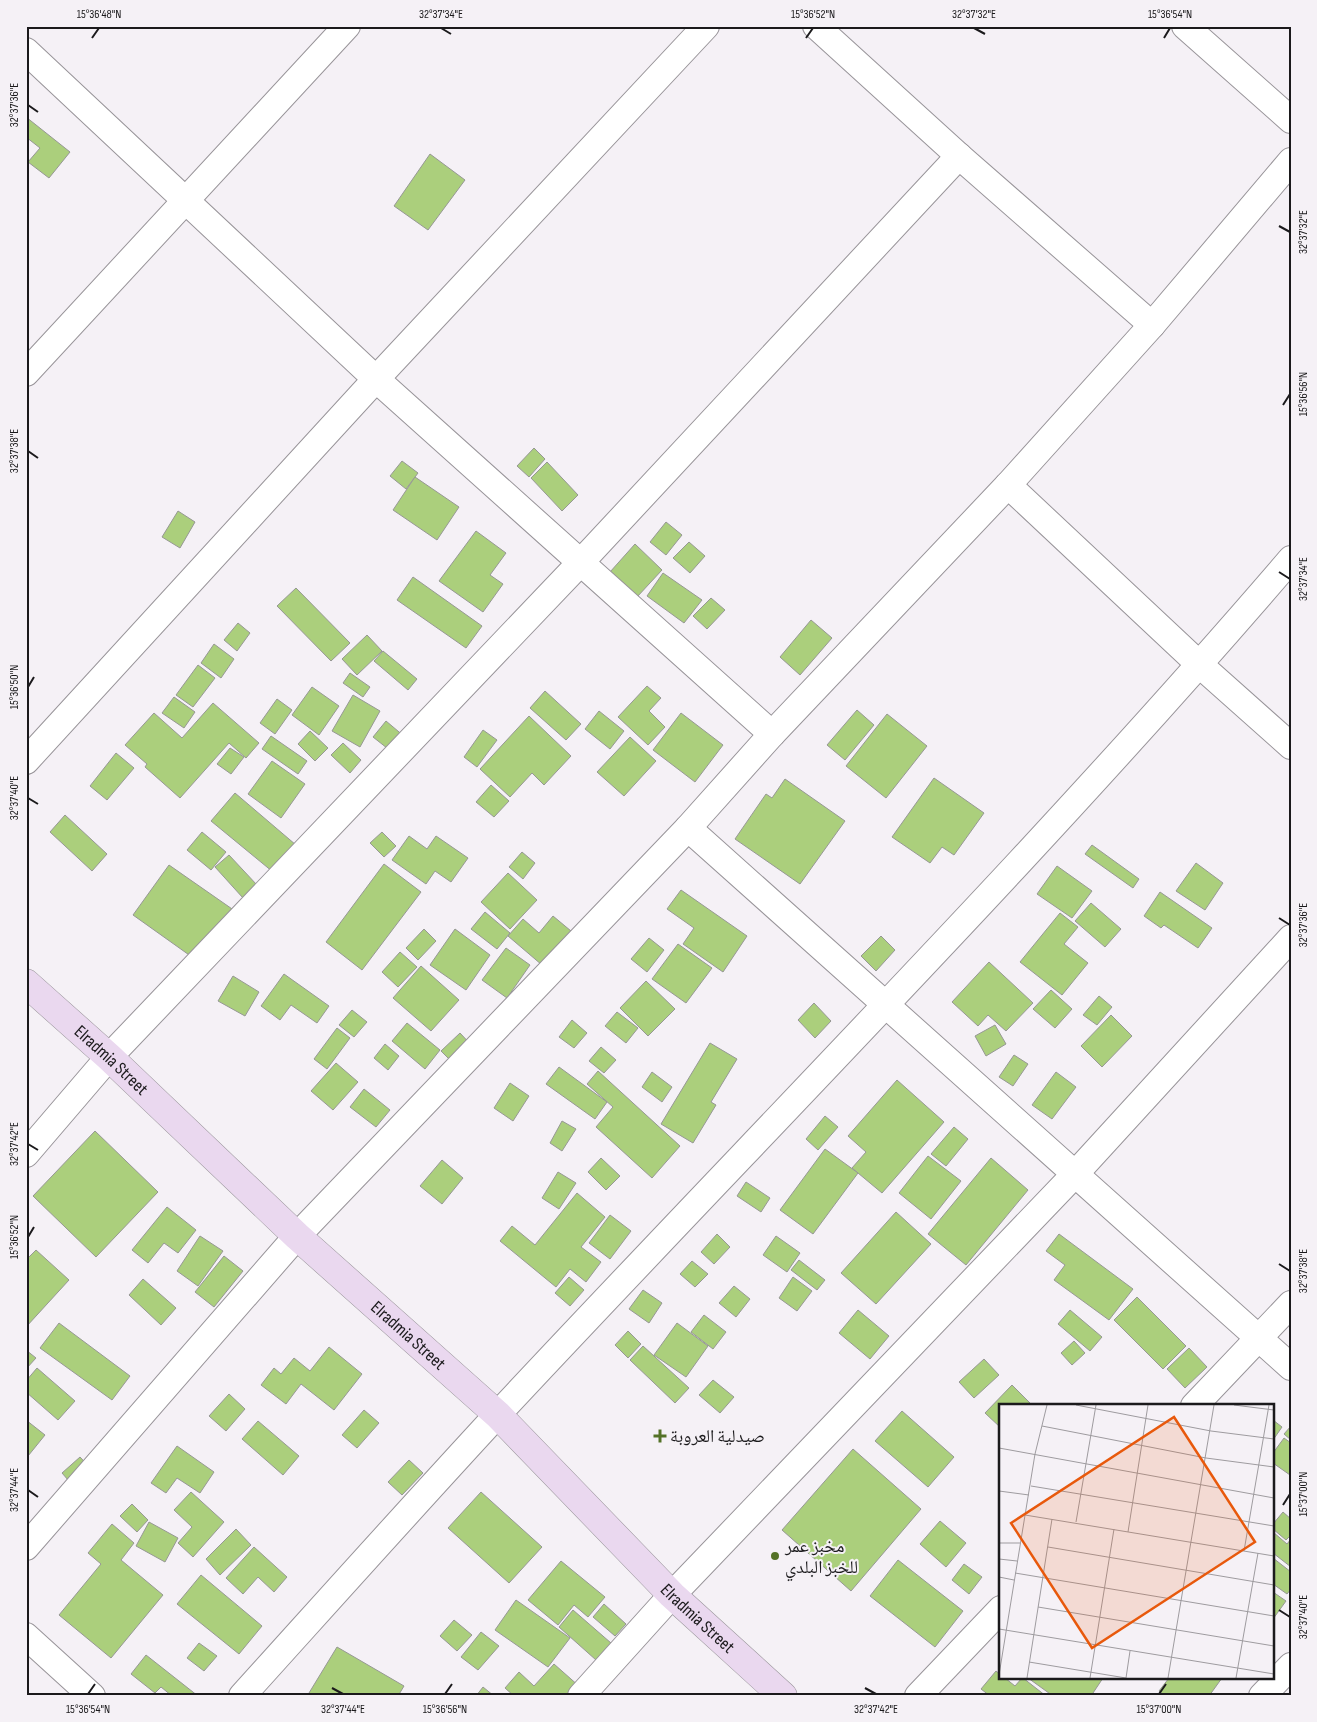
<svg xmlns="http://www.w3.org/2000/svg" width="1317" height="1722" viewBox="0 0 1317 1722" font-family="'Sofia Sans Condensed','Noto Naskh Arabic',sans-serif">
  <rect width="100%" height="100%" fill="#f5f1f6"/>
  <g fill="#abcf7c" stroke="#969894">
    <path d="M26,117L70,152L49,178L28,162L40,148L26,137Z"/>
    <path d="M430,154L465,180L428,230L394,206Z"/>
    <path d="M534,448L545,459L529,477L517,466Z"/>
    <path d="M402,461L418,473L406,489L390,476Z"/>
    <path d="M547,462L578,495L562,511L531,478Z"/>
    <path d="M415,477L459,507L437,540L393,510Z"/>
    <path d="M178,511L195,522L180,548L162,537Z"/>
    <path d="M666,522L682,535L666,555L650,542Z"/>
    <path d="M476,531L506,553L490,575L503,584L483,612L439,581Z"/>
    <path d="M689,542L705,556L690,573L673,558Z"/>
    <path d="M635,544L662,570L637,597L610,572Z"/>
    <path d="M663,573L702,600L684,623L647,596Z"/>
    <path d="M413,577L482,626L466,648L397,600Z"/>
    <path d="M296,588L350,643L331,661L277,606Z"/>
    <path d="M711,598L725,610L707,629L693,616Z"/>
    <path d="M811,620L832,638L800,675L780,657Z"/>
    <path d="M238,623L250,633L237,651L224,640Z"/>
    <path d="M367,635L382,651L357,675L342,659Z"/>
    <path d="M214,644L234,659L221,678L201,663Z"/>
    <path d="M383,651L417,679L408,690L374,661Z"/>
    <path d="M198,665L215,678L193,707L176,695Z"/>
    <path d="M350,673L370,687L363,697L343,683Z"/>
    <path d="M647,686L661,698L649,711L665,727L648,745L618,717Z"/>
    <path d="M312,687L339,706L319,735L292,715Z"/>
    <path d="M545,691L581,724L566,740L530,708Z"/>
    <path d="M353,695L380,711L360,747L332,731Z"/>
    <path d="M174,697L195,712L184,728L162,713Z"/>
    <path d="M277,699L292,710L275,734L260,723Z"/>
    <path d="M213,703L259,743L246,758L229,743L180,798L145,767L147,764L125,745L154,713L182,738Z"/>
    <path d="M857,710L874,725L845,760L827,745Z"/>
    <path d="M599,711L624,731L610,749L585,729Z"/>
    <path d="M681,713L723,745L695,782L653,750Z"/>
    <path d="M887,714L927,746L886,798L846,766Z"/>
    <path d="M529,716L571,756L544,785L532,773L510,797L480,769Z"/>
    <path d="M386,721L405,737L392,752L373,737Z"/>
    <path d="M483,730L497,740L477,767L464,757Z"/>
    <path d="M310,731L328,748L315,761L298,744Z"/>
    <path d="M271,736L307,761L298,774L262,749Z"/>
    <path d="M630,737L656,761L624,796L597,772Z"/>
    <path d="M343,743L361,760L350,773L331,755Z"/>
    <path d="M230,748L244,757L231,774L217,764Z"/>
    <path d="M116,753L134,768L107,800L90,786Z"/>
    <path d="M272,761L305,784L281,818L248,794Z"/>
    <path d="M934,778L984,813L954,855L942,847L930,863L892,837Z"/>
    <path d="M785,779L845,821L800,884L735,839L766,794L772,798Z"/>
    <path d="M491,785L509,801L494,817L476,802Z"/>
    <path d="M235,793L296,845L273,872L211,821Z"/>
    <path d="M65,815L107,854L92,871L50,832Z"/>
    <path d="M202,832L226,852L211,870L187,850Z"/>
    <path d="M382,832L396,846L384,857L370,843Z"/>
    <path d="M409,836L427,849L436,836L468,858L451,882L435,871L426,884L392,860Z"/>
    <path d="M1092,845L1139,879L1133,888L1085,854Z"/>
    <path d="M522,852L535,863L523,879L509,867Z"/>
    <path d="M229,855L257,885L243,898L215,867Z"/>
    <path d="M1196,863L1223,883L1205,910L1176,891Z"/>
    <path d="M384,864L421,892L362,970L326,942Z"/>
    <path d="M169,865L235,911L199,962L133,915Z"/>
    <path d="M1057,866L1092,891L1072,918L1037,894Z"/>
    <path d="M508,873L537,900L510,929L481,902Z"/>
    <path d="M681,890L747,936L723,972L683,944L694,928L667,909Z"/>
    <path d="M1160,892L1212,928L1198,948L1164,925L1161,928L1144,916Z"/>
    <path d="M1091,903L1121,929L1105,947L1075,921Z"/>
    <path d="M485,912L510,933L497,949L471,929Z"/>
    <path d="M1060,913L1078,927L1064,944L1088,963L1062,995L1020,962Z"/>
    <path d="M553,916L571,931L542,965L508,936L523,919L539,933Z"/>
    <path d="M424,929L436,941L418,960L406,948Z"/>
    <path d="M455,929L490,955L466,990L430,965Z"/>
    <path d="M881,936L895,950L876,971L861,956Z"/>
    <path d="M649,938L664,950L647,972L631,959Z"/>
    <path d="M678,944L712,968L686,1003L652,979Z"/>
    <path d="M506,948L530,965L507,998L482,980Z"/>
    <path d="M400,952L417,967L398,987L382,972Z"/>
    <path d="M989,962L1033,1003L1006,1031L988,1015L978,1026L952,1002Z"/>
    <path d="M421,966L459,1000L431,1031L393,998Z"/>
    <path d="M284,974L329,1006L317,1023L291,1005L280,1020L261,1006Z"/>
    <path d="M233,976L259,992L245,1016L218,1001Z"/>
    <path d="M646,981L675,1009L648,1036L620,1008Z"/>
    <path d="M1051,990L1072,1009L1055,1028L1033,1009Z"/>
    <path d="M1099,996L1112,1007L1097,1025L1083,1015Z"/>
    <path d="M814,1003L831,1021L815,1038L798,1020Z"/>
    <path d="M352,1010L367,1022L354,1037L339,1025Z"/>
    <path d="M617,1012L638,1028L626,1043L605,1026Z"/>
    <path d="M1111,1015L1132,1036L1102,1067L1081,1046Z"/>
    <path d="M572,1020L587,1033L574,1048L559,1037Z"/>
    <path d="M407,1023L440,1050L425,1069L392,1041Z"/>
    <path d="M995,1025L1006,1044L986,1056L975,1036Z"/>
    <path d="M337,1028L350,1038L327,1069L314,1059Z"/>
    <path d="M460,1033L474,1048L455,1065L441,1051Z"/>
    <path d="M710,1043L737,1059L711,1102L716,1105L693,1143L661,1124Z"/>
    <path d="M385,1044L399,1056L388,1070L374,1058Z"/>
    <path d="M601,1047L616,1060L604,1073L589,1061Z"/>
    <path d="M1014,1055L1028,1064L1013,1086L999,1077Z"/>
    <path d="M336,1063L358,1082L333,1110L311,1091Z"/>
    <path d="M559,1067L607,1102L595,1119L546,1084Z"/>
    <path d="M598,1071L680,1146L652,1178L596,1127L613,1107L587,1084Z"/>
    <path d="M652,1072L672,1087L662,1102L642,1087Z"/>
    <path d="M1056,1072L1076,1087L1052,1119L1032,1105Z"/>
    <path d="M897,1080L944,1122L882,1193L852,1168L866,1152L848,1136Z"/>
    <path d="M510,1083L529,1096L513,1121L494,1108Z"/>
    <path d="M364,1089L390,1110L376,1127L350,1107Z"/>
    <path d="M825,1116L838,1127L818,1150L806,1139Z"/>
    <path d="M562,1121L576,1129L562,1151L550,1143Z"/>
    <path d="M954,1127L968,1139L946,1166L931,1154Z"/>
    <path d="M95,1131L158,1192L96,1257L33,1196Z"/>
    <path d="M825,1149L858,1173L813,1234L780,1210Z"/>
    <path d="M928,1156L961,1181L931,1219L899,1193Z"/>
    <path d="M601,1158L620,1176L606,1190L588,1172Z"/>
    <path d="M991,1158L1028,1190L966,1265L928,1234Z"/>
    <path d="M442,1160L463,1178L442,1204L420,1186Z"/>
    <path d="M558,1172L576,1183L559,1209L542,1198Z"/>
    <path d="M746,1182L770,1198L761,1212L737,1196Z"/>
    <path d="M577,1193L605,1217L581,1247L601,1262L586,1282L570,1269L556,1287L500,1241L512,1226L535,1245Z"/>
    <path d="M167,1207L196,1230L178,1253L164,1243L148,1263L132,1250Z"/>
    <path d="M896,1212L931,1244L876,1304L841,1273Z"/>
    <path d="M610,1215L631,1231L610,1259L589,1243Z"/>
    <path d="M717,1234L730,1247L714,1264L701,1252Z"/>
    <path d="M1059,1234L1133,1289L1109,1320L1054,1280L1065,1265L1046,1251Z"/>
    <path d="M200,1236L223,1251L198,1286L177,1271Z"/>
    <path d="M776,1236L800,1253L787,1272L763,1255Z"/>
    <path d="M36,1250L69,1280L26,1327V1260Z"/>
    <path d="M224,1256L243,1271L214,1307L195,1292Z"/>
    <path d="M799,1260L825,1280L817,1290L791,1270Z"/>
    <path d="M692,1261L708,1274L695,1287L680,1274Z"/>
    <path d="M569,1277L584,1290L570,1306L555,1293Z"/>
    <path d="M793,1277L812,1291L797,1311L779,1298Z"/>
    <path d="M143,1279L176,1308L161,1325L129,1295Z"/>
    <path d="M734,1286L750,1299L736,1317L719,1303Z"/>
    <path d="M643,1290L662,1303L649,1323L629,1309Z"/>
    <path d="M1137,1297L1186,1346L1163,1369L1114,1320Z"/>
    <path d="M858,1310L889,1336L870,1359L839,1333Z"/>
    <path d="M1070,1310L1102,1337L1090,1351L1058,1324Z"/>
    <path d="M704,1315L726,1332L713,1349L691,1332Z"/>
    <path d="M59,1323L130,1376L112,1400L40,1348Z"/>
    <path d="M677,1323L708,1346L686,1377L654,1355Z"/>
    <path d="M628,1331L641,1344L628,1358L615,1345Z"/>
    <path d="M1074,1341L1085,1353L1072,1365L1061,1353Z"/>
    <path d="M643,1346L689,1388L675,1403L630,1360Z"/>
    <path d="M329,1347L362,1374L334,1410L301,1384L286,1404L261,1385L274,1368L281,1374L294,1358L310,1371Z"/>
    <path d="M1189,1348L1207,1367L1185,1388L1167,1369Z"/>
    <path d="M26,1350L36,1358L26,1369Z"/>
    <path d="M984,1359L999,1375L974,1398L959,1382Z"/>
    <path d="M37,1368L75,1401L58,1420L26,1392V1381Z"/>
    <path d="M713,1380L734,1397L720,1413L699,1395Z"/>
    <path d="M1012,1385L1030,1403L1027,1406H1001V1428L985,1413Z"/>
    <path d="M229,1394L245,1409L226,1431L209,1416Z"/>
    <path d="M364,1410L379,1423L357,1448L342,1435Z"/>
    <path d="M902,1411L954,1457L928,1487L875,1441Z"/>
    <path d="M26,1420L45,1435L28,1456L26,1455Z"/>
    <path d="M1273,1420L1282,1427L1273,1440Z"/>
    <path d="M258,1421L299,1456L283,1475L242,1439Z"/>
    <path d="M1291,1426V1440L1284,1434Z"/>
    <path d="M1284,1438L1291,1443L1290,1475L1273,1463V1453Z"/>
    <path d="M177,1446L214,1472L200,1493L177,1478L166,1493L151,1483Z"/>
    <path d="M853,1449L921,1509L851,1591L782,1530Z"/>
    <path d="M80,1457L94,1472L75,1488L62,1473Z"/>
    <path d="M409,1460L423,1473L402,1495L388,1482Z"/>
    <path d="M191,1492L224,1522L193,1557L178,1543L192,1527L174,1510Z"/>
    <path d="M481,1492L542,1547L509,1583L448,1528Z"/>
    <path d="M132,1504L148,1520L137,1532L120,1516Z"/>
    <path d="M1283,1512L1291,1519V1535L1286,1540L1273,1529V1524Z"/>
    <path d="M940,1521L966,1543L946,1567L920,1544Z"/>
    <path d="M149,1522L178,1538L165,1562L136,1546Z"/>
    <path d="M112,1524L134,1543L121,1560L163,1595L111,1658L59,1615L101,1564L88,1553Z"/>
    <path d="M236,1529L251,1545L220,1575L206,1559Z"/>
    <path d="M1273,1532L1287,1544L1291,1539V1567L1273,1553Z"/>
    <path d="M254,1547L287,1577L274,1592L258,1577L243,1594L226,1578Z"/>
    <path d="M1273,1558L1291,1572V1589L1287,1594L1273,1584Z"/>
    <path d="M898,1560L963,1611L935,1647L870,1596Z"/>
    <path d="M561,1561L605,1597L588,1617L574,1605L558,1625L528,1600Z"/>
    <path d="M964,1564L982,1577L969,1594L952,1580Z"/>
    <path d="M201,1575L262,1626L239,1654L177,1604Z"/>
    <path d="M1273,1592L1286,1601L1273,1619Z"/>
    <path d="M516,1600L570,1638L548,1667L495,1630Z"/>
    <path d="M604,1604L626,1624L615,1636L593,1617Z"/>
    <path d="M573,1610L611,1643L596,1660L559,1627Z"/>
    <path d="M454,1620L472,1635L457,1651L440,1636Z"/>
    <path d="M481,1632L499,1646L478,1670L461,1657Z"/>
    <path d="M199,1643L217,1656L204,1671L187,1658Z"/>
    <path d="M337,1647L404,1686L398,1696H313L309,1693Z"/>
    <path d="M146,1655L198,1696H172L161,1687L155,1693L131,1674Z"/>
    <path d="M554,1664L580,1687L572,1696H514L505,1688L519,1672L534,1686Z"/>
    <path d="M996,1671L1001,1675V1678H1005L1015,1686L1022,1678H1023L1046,1696H990L981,1689Z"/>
    <path d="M1028,1678H1103L1091,1696H1053Z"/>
    <path d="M1169,1678H1222L1209,1696H1165L1159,1691Z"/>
    <path d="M483,1687L494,1696H476Z"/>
  </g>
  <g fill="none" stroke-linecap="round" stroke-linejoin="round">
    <defs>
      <g id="street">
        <path d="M816,26L959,156L1152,325"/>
        <path d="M1185,26L1291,120"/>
        <path d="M26,51L376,379L772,734"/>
        <path d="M26,373L347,26"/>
        <path d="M1008,485L1200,665L1291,746"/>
        <path d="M26,761L376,379L706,26"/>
        <path d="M688,828L1291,1367"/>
        <path d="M26,1154L109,1057L581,562L959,156"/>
        <path d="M1194,1406L1291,1304"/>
        <path d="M26,1547L297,1236L688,828L772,734L1008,485L1152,325L1291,161"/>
        <path d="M26,1636L92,1696"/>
        <path d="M242,1696C327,1602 412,1507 498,1414C763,1130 1038,854 1291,559"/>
        <path d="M581,1696L672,1595L1076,1173L1291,938"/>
        <path d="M918,1696L1001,1609"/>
        <path d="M1262,1696L1291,1666"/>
      </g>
      <g id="secondary">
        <path id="s1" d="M26,983L109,1057L297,1236L498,1415L672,1595L783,1696"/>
      </g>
    </defs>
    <use href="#street" stroke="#989499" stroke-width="28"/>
    <use href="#secondary" stroke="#989499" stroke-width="29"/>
    <use href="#street" stroke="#fff" stroke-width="26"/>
    <use href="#secondary" stroke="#ead8ef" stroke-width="28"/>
  </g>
  <path fill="none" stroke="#1b1a1c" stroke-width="2" d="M441,28L451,34M974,28L985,34M92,38L99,28M806,38L813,28M1164,38L1170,28M28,105L38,112M1279,226L1290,232M1283,405L1290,394M28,451L38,458M1279,572L1290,579M28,687L34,677M28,798L38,804M1279,918L1290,925M28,1144L38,1150M28,1237L34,1227M1279,1264L1290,1271M28,1490L38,1497M1283,1505L1290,1494M1279,1610L1290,1617M332,1688L343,1694M865,1688L876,1694M88,1694L95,1684M445,1694L452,1684M1159,1694L1166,1684"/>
  <g fill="#547227" stroke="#f5f1f6" stroke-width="2">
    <path d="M657.5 1428.5h5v5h5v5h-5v5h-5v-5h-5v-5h5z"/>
    <circle cx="775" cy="1556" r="5"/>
  </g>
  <g text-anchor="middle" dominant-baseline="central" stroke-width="4" stroke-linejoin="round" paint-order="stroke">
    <g font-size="18" fill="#1b1a1c" stroke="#f5f1f6">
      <text stroke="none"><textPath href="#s1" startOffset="115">Elradmia Street</textPath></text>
      <text stroke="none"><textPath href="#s1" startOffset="520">Elradmia Street</textPath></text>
      <text stroke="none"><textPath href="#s1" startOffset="925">Elradmia Street</textPath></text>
    </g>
    <g font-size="18" fill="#1b1a1c" stroke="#f5f1f6" text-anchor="start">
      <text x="670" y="1436">صيدلية العروبة</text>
      <text x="785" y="1546">مخبز عمر<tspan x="785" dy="21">للخبز البلدي</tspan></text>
    </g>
  </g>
  <g transform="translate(999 1404)">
    <rect width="275" height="275" fill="#f5f1f6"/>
    <path fill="none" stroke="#9e9b9f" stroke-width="1" d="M77,1L212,27L275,35M235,1L275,6M43,22L207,54L275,63M0,44L275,94M32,82L275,122M0,87L30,91M26,111L275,152M77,118L97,1M129,128L149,1M0,139H21M49,143L275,181M245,147L270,1M0,155L18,157M16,169L275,212M0,173L15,176M39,203L275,242M0,225L275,270M30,258L127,274M0,271L36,50L48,1M28,274L53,115M91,274L115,125M127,274L131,247M169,274L215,1M237,274L259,149"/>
    <path fill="#e8590c" fill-opacity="0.15" stroke="#e8590c" stroke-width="2.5" d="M175,13L256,138L93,244L12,119Z"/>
    <rect width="275" height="275" fill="none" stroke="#1b1a1c" stroke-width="2.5"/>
  </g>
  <rect width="1317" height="1722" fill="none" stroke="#f5f1f6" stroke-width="55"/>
  <rect x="28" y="28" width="1262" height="1666" fill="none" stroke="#1b1a1c" stroke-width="2"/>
  <g font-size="12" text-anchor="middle" fill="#1b1a1c">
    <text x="99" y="18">15°36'48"N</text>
    <text x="441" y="18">32°37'34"E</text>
    <text x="813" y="18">15°36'52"N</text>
    <text x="974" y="18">32°37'32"E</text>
    <text x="1170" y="18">15°36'54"N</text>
    <text transform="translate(14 105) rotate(-90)" y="4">32°37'36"E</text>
    <text transform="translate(1303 232) rotate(-90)" y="4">32°37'32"E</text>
    <text transform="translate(1303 394) rotate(-90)" y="4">15°36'56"N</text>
    <text transform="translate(14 451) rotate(-90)" y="4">32°37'38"E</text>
    <text transform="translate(1303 579) rotate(-90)" y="4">32°37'34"E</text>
    <text transform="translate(14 687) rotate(-90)" y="4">15°36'50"N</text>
    <text transform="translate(14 798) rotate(-90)" y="4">32°37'40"E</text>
    <text transform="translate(1303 925) rotate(-90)" y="4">32°37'36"E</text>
    <text transform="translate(14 1144) rotate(-90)" y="4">32°37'42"E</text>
    <text transform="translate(14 1237) rotate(-90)" y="4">15°36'52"N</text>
    <text transform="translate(1303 1271) rotate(-90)" y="4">32°37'38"E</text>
    <text transform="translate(14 1490) rotate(-90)" y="4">32°37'44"E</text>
    <text transform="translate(1303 1494) rotate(-90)" y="4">15°37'00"N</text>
    <text transform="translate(1303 1617) rotate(-90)" y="4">32°37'40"E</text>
    <text x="88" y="1713">15°36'54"N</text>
    <text x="343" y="1713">32°37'44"E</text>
    <text x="445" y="1713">15°36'56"N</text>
    <text x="876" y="1713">32°37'42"E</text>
    <text x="1159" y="1713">15°37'00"N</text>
  </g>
</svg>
